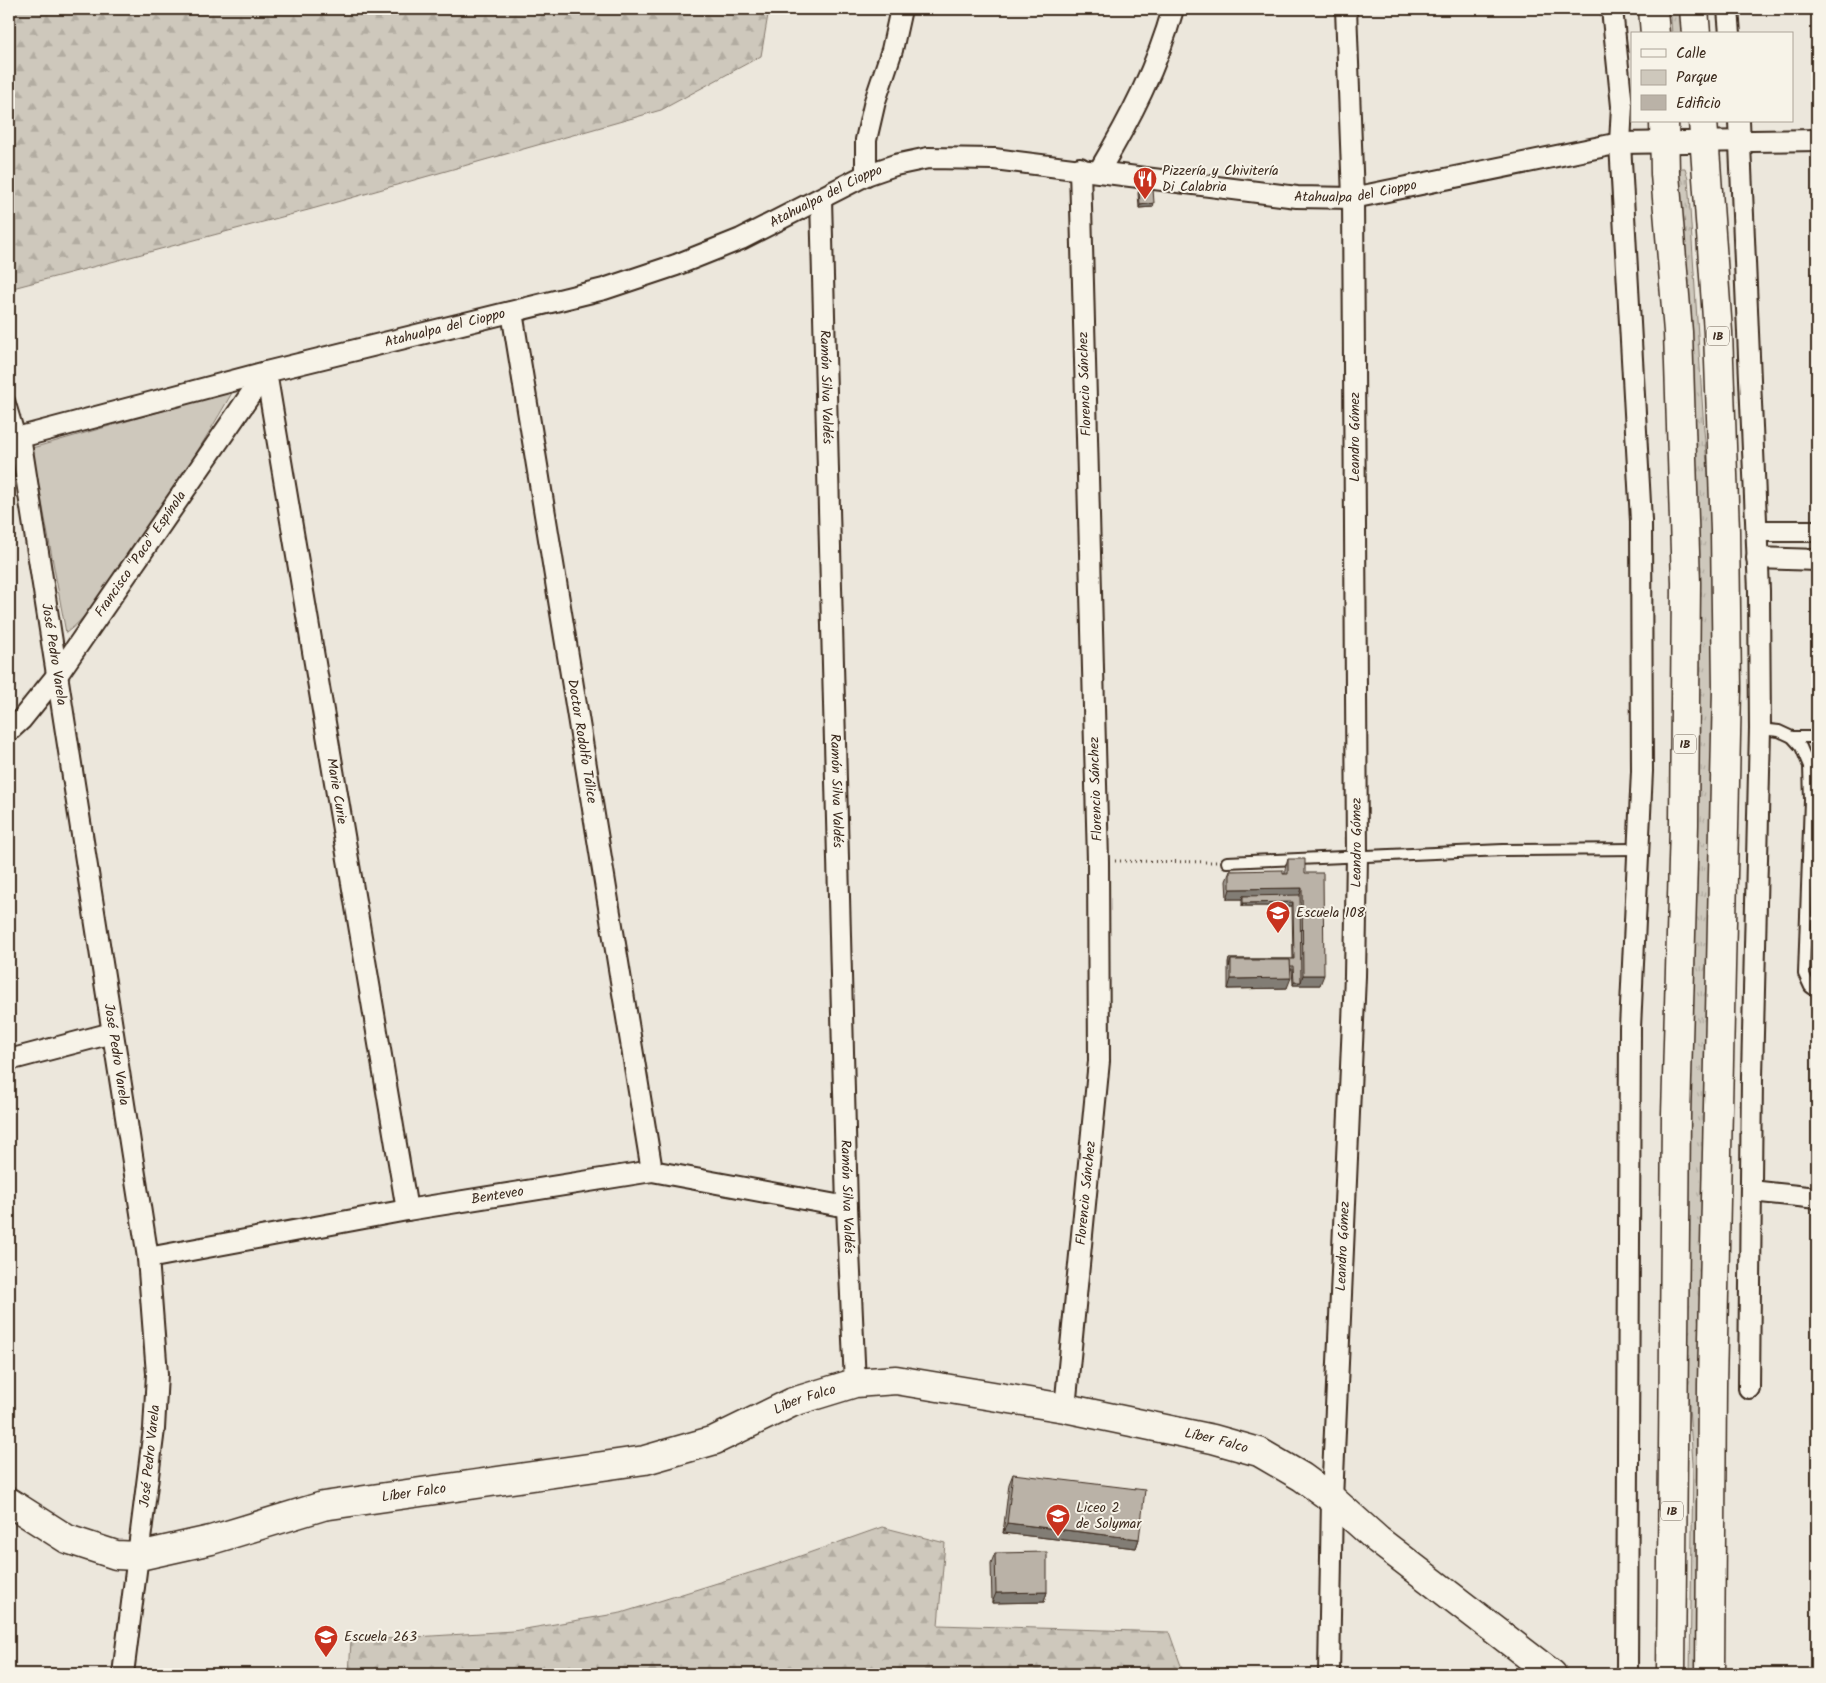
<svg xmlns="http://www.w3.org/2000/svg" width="1826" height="1683" viewBox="0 0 1826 1683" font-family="Kalam,sans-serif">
  <defs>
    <pattern id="grass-tufts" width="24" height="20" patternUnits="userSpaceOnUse" patternTransform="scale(1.25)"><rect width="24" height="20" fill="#cec8bc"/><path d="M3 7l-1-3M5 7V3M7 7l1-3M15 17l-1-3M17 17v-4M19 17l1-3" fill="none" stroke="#b2aca1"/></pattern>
    <pattern id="forest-firs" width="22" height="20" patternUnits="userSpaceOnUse" patternTransform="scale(1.25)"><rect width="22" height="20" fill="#cec8bc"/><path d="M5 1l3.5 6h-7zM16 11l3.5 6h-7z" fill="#b2aca1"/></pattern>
  </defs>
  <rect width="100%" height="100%" fill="#ece7dc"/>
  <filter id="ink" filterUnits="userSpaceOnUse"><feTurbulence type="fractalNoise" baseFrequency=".02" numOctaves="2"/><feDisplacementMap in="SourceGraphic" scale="10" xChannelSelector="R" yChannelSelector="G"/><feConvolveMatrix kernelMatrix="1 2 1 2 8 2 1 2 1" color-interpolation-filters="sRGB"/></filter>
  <g filter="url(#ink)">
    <g fill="url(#grass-tufts)" stroke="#84796d">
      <path d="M1670,9H1683L1685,34H1672Z"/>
      <path d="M1681,168H1685L1688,178L1704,430L1717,573L1700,1674H1690L1693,1463L1684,1337L1677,180Z"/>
    </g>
    <g fill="url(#forest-firs)" stroke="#84796d">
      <path d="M9,9H769L761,56L661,110L312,209L9,289Z"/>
      <path d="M882,1527L945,1543L938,1625L1169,1632L1184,1674H349L351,1641L513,1631L621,1613L772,1566Z"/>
    </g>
    <path fill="#cec8bc" stroke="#84796d" d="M233,391C198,453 159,513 117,571C101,593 88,617 66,633L32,448Z"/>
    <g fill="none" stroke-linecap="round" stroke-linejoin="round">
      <defs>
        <g id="lane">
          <path d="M9,400L20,437"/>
          <path d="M1760,729L1779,731L1792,737L1801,747L1809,766L1810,800L1804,974L1810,987L1817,992"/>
          <path d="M1792,737H1817"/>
          <path d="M1227,862L1503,850L1638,849"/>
        </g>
        <g id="street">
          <path d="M1612,9L1622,106L1620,143L1641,521L1642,771L1630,1028L1627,1674"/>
          <path d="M1728,9L1730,34"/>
          <path d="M1739,121L1759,591L1760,729L1752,1077L1749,1388"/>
          <path d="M1099,171C1130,119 1157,67 1173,9"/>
          <path d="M866,175V140L875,101L892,50L901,9"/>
          <path id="s1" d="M821,199L847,1207L855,1383"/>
          <path id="s2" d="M512,312L652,1171"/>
          <path id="s3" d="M266,372L407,1210"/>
          <path id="s4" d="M20,437L148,1258L157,1374L154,1429L123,1674"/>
          <path id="s5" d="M9,440L266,372L604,289L676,265L741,239L866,175L895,165L928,158L994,159L1297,197L1353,198L1620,143L1817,140"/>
          <path d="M1757,531H1817"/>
          <path d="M1757,558L1817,560"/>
          <path id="s6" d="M9,731L21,720L58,674L266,372"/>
          <path d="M9,1060L112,1033"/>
          <path d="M1751,1191L1817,1198"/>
          <path id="s7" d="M148,1258L407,1210L652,1171L847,1207"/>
          <path id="s8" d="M1065,1408L1099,1061L1098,861L1080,168"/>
          <path id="s9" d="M1329,1674L1332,1499L1355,976L1357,855L1353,198L1346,9"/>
        </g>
        <g id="secondary">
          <path id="s10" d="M9,1502L67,1539L116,1555L139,1556L211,1540L323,1506L645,1460L715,1440L793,1402L855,1383L896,1380L1065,1408L1213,1439L1259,1452L1302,1477L1332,1499L1378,1540L1552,1674"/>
        </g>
        <g id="highway">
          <path d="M1653,9L1655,34"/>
          <path d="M1694,9L1696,34"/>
          <path d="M1664,121L1665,174L1678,332L1686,583L1684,825L1676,1115L1671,1674"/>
          <path d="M1703,121L1718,332L1725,531L1727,689L1712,1385L1710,1674"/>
        </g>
      </defs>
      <use href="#lane" stroke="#3b2a1e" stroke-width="14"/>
      <use href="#street" stroke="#3b2a1e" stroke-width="24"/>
      <use href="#secondary" stroke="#3b2a1e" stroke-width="31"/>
      <use href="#highway" stroke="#3b2a1e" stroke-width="31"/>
      <path stroke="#3b2a1e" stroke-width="3" stroke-dasharray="1 4" stroke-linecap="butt" d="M1115,861L1216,862"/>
      <use href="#lane" stroke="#f7f3e8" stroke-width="10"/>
      <use href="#street" stroke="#f7f3e8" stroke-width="20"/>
      <use href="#secondary" stroke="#f7f3e8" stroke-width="28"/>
      <use href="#highway" stroke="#f7f3e8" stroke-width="28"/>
    </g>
    <g fill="#a09990" stroke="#3b2a1e">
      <path d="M1139,190L1153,207L1139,208L1138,193Z"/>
      <path d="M1288,859L1305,873L1320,985H1293L1292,969H1291L1287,988L1228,989V963L1229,959H1293L1292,906H1242V899H1227L1226,881L1230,871L1285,874V869Z"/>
      <path d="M1013,1474L1139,1539L1136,1548L1003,1533L1009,1484Z"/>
      <path d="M995,1553L1047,1592L1044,1602L992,1603L991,1563Z"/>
    </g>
    <g fill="#827d75" stroke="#3b2a1e">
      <path d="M1154,203L1153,207L1139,208L1140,205Z"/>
      <path d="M1302,888L1299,898L1243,896L1242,899H1227L1230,889Z"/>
      <path d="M1293,902L1292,906H1242L1243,903Z"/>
      <path d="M1303,975H1324L1320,985H1293L1294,982H1301Z"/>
      <path d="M1291,978L1287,988L1228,989L1231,979Z"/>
      <path d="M1007,1523L1139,1539L1136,1548L1003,1533Z"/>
      <path d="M1047,1592L1044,1602L992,1603L996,1593Z"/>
    </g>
    <g fill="#bab2a7" stroke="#3b2a1e">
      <path d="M1153,189L1154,203L1140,205L1139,190Z"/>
      <path d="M1288,859H1305V873H1323L1324,975H1303L1302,888L1230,889V871L1283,870V874H1288Z"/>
      <path d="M1300,895L1301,982H1294L1293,966H1290V960H1231L1229,967V959H1294L1293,902L1243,903V896Z"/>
      <path d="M1231,960H1290L1291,978L1231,979Z"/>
      <path d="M1013,1474L1145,1490L1139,1539L1007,1523Z"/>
      <path d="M1047,1552V1592L996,1593L995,1553Z"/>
    </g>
  </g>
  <defs>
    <symbol id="restaurant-pin" viewBox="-11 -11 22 30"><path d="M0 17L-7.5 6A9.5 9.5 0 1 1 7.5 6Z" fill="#c8321e" stroke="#f7f3e8"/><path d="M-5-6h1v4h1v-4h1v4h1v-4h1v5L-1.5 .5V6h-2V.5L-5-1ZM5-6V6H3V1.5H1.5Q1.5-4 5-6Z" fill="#fff"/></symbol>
    <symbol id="school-pin" viewBox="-11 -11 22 30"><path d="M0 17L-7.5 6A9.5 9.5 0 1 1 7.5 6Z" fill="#c8321e" stroke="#f7f3e8"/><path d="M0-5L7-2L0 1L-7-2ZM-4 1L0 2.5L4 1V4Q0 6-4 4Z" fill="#fff"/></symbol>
  </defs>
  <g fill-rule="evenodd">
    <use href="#restaurant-pin" x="1131" y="165" width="28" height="38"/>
    <use href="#school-pin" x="1264" y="899" width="28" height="38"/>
    <use href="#school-pin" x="1044" y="1502" width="28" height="38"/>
    <use href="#school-pin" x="312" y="1623" width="28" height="38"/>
  </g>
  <g text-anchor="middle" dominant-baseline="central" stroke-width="4" stroke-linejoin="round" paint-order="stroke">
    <g fill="#f7f3e8" stroke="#73665b" stroke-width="1">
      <rect x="1707" y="326.5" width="22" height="19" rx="4"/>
      <rect x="1674" y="734.5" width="22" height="19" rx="4"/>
      <rect x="1661" y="1501.5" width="22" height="19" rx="4"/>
    </g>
    <g font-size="12" font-weight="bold" fill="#3b2a1e">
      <text x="1718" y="336">IB</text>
      <text x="1685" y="744">IB</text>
      <text x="1672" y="1511">IB</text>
    </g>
    <g font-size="14" fill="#3b2a1e" stroke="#f7f3e8" text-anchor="start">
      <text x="1162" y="171">Pizzería y Chivitería<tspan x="1162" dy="16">Di Calabria</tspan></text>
      <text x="1296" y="913">Escuela 108</text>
      <text x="1076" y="1508">Liceo 2<tspan x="1076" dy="16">de Solymar</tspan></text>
      <text x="344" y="1637">Escuela 263</text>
    </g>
    <g font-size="14" fill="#3b2a1e" stroke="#f7f3e8">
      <text stroke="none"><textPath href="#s5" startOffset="1395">Atahualpa del Cioppo</textPath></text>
      <text stroke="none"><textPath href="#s5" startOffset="855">Atahualpa del Cioppo</textPath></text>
      <text stroke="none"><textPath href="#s5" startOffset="450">Atahualpa del Cioppo</textPath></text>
      <text transform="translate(1085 384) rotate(-92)">Florencio Sánchez</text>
      <text stroke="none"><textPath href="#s1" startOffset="188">Ramón Silva Valdés</textPath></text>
      <text transform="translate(1355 437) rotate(-90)">Leandro Gómez</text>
      <text stroke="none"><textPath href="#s6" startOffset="221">Francisco "Paco" Espínola</textPath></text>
      <text stroke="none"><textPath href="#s4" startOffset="220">José Pedro Varela</textPath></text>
      <text stroke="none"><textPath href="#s2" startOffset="435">Doctor Rodolfo Tálice</textPath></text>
      <text transform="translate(1096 789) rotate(-92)">Florencio Sánchez</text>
      <text stroke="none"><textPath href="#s3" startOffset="425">Marie Curie</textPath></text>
      <text stroke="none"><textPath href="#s1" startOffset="592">Ramón Silva Valdés</textPath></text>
      <text stroke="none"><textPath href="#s9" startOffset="832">Leandro Gómez</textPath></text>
      <text stroke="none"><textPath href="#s4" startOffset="625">José Pedro Varela</textPath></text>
      <text stroke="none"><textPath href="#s8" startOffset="216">Florencio Sánchez</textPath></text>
      <text stroke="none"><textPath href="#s7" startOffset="355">Benteveo</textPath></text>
      <text stroke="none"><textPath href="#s1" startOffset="998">Ramón Silva Valdés</textPath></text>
      <text stroke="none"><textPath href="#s9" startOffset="428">Leandro Gómez</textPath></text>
      <text stroke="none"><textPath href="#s10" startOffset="831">Líber Falco</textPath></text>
      <text stroke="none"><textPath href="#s10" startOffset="1251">Líber Falco</textPath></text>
      <text transform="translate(150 1456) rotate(-84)">José Pedro Varela</text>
      <text stroke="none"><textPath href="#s10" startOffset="426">Líber Falco</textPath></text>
    </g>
  </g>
  <rect width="1826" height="1683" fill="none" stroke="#f7f3e8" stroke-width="30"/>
  <rect x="15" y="15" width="1796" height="1653" fill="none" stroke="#3b2a1e" stroke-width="2" filter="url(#ink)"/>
  <rect x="1631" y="32" width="162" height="90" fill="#f7f3e8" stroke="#aca397"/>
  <rect x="1641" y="49" width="25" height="8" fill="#f7f3e8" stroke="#aca397"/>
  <text x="1676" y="58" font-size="15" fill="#3b2a1e">Calle</text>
  <rect x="1641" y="70" width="25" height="15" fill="#cec8bc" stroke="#aca397"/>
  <text x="1676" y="82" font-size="15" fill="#3b2a1e">Parque</text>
  <rect x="1641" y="95" width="25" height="15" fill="#bab2a7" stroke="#aca397"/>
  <text x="1676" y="108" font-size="15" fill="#3b2a1e">Edificio</text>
</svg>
